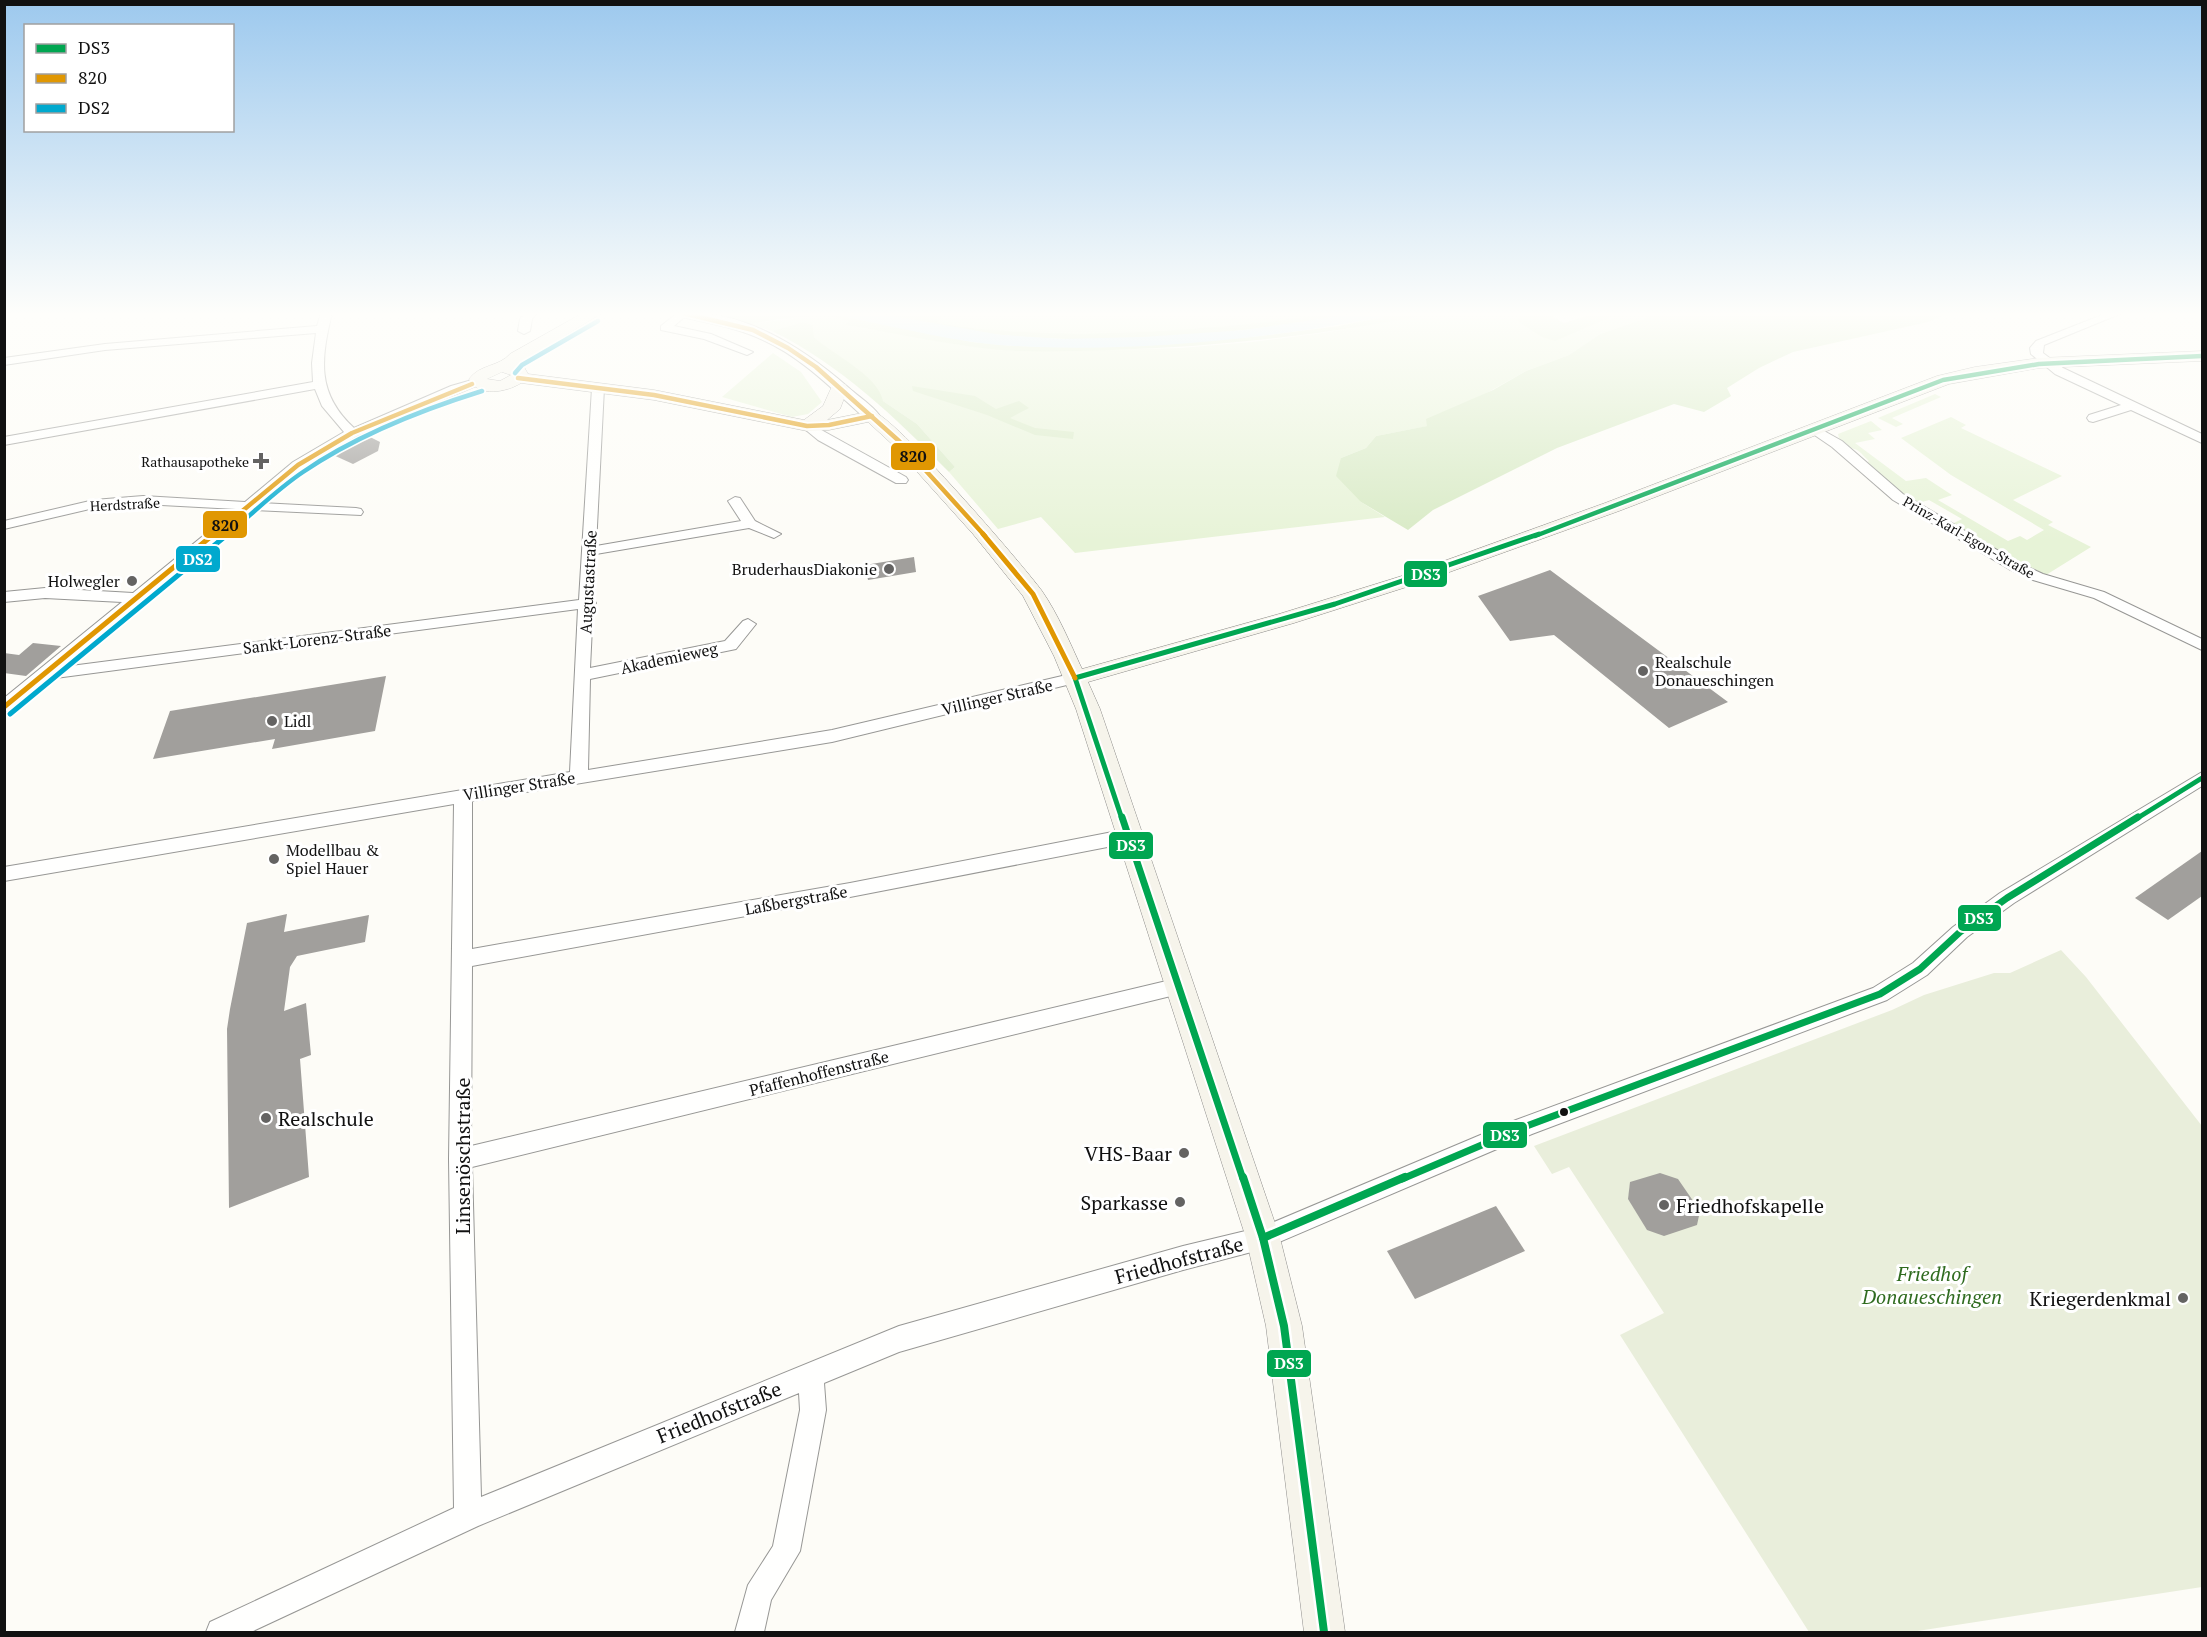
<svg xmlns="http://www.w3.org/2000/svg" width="2207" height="1637" viewBox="0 0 2207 1637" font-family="'PT Serif',serif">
  <rect width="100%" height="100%" fill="#fdfcf7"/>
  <g fill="#e7f3d7">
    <path d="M818,313L850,321L846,325L961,345L1016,351L1099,350L1180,348L1252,342L1323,333L1437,313H1523L1517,321L1555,340L1620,313H1652L1646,318L1600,334L1569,355L1526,371L1428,426L1376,436L1366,448L1341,458L1361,502L1385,517L1075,553L1041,517L998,529L949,472L955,467L917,424L883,401L860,371L827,349L814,337L813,325L803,322L772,331L750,324C773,320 797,321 818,313Z"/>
    <path d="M944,313H1339C1291,321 1242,325 1193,329C1108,335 1021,337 937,323Z"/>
    <path d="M773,353L801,372L822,402L808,414L792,417L722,397Z"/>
    <path d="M1935,394L1941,397L1892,418L1903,424L1896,427L1878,418Z"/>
    <path d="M1951,417L1966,425L1961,428L2062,476L2013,500L2053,522L2048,525L2091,547L2046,575L1950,525L1962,519L1929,500L1915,504L1864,464L1869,461C1865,458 1861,452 1857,450C1848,446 1840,446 1838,434L1871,421L1882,430L1868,433L1875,439L1855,443L1906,481L1926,478L1952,495L1938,500L2008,541L2020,536L2027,540L2044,530L1951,475L1901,438Z"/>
  </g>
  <g fill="#d8eac5">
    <path d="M716,313H826L972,342L1014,346L1087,347L1251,337L1339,326L1402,313H1437C1329,334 1222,347 1112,350C1080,351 1048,352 1016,351C959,348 902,334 845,325L849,321L818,313L806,317L779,319L750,324Z"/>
    <path d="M876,313H944L937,323C1036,339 1138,334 1238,325C1278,322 1319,313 1360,313C1246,333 1117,347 1002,335C959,331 918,321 876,313Z"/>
    <path d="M1523,313H1559L1553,317L1564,323L1595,313H1620L1555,341L1542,337L1517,321Z"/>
    <path d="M1652,313H1949L1928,322L1793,352L1759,368L1727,388L1731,396L1704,412L1674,404L1557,448L1433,510L1408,530L1361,502L1336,476L1341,458L1366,448L1376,436L1427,426L1426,419L1493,390L1526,371L1569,355L1600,334L1646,318Z"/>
    <path d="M803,322L813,325L814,337C833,355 878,375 883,401L917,424L955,467L949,472C896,418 841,365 772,331Z"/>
    <path d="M912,386L975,396L996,409L1019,401L1029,408L1010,418L1035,428L1074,432L1073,439L1035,435L987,415L913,391Z"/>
  </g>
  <path fill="#e9eedb" d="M2061,950L2086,977L2202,1126V1587L1911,1632H1809L1620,1335L1664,1313L1569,1167L1552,1174L1534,1146L1892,1010L1924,995L1994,973H2010Z"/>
  <path fill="#cde8f7" d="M826,313H876L1001,335L1062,339L1143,337L1245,330L1360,313H1402C1280,338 1139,353 1014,346C954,343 886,324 826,313Z"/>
  <g fill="#a19f9c">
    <path d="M366,435L380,442L378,451L353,464L331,454Z"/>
    <path d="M914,557L916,572L868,580L865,565Z"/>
    <path d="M1550,570L1728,702L1669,728L1554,635L1510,641L1478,596Z"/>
    <path d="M33,643L61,646L26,676L4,673V653L19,655Z"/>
    <path d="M386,676L375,731L272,749L275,739L153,759L170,711Z"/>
    <path d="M2202,851V896L2168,920L2135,898Z"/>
    <path d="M287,914L284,932L369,915L365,942L297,956L290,967L284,1011L306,1003L311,1055L300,1059L309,1177L229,1208L227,1029L230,1009L247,923Z"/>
    <path d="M1660,1173L1678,1179L1700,1211L1697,1225L1664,1236L1647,1230L1628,1199L1630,1182Z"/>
    <path d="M1496,1206L1525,1251L1415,1299L1387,1251Z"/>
  </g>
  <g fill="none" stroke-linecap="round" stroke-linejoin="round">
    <defs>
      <g id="minor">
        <path d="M321,313H332C321,359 316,393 354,428L451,386L479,378L485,382L357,436L303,468L261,503L356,508L361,509L363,512L361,515L252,510L63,667L579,600L592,388L598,384L604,388L596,546L741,521L728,501L735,497L740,498L755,521L781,534L774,538L749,528L596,554L594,600L596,603L593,606L590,668L725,641L743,621L748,619L756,624L736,649L590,679L588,770L832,730L1075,673L1081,674L1083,678L1081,682L1075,683L832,742L472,801V949L850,883L1128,829L1134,831L1137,836L1134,841L1128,843L850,897L472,966L471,1146L1179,978L1186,980L1189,986L1186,992L1179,994L472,1167L481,1497L899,1326L1183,1246L1262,1227L1516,1120L1873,988L1913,963L1953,927L2000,893L2202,772V786L2014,903L1967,937L1927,975L1887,1000L1532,1134L1263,1249L1183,1270L899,1352L824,1383L826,1410L800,1551L771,1600L764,1632H735L748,1585L773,1546L800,1410L799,1393L478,1526L251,1632H206L210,1622L454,1508L449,1159L454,804L4,881V867L570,772L578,609L48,679L10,711L4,712V698L122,602L45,598L4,602V592L45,588L133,593L236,509L143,504L94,508L4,529V521L94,500L143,496L245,502L293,462L344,432L322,406L315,389L4,445V437L313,382L312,363L316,333L105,350L4,365V358L105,344L317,326Z"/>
        <path d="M525,313H537L532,319L530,331L524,334L518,331L520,319Z"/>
        <path d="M677,313H689L674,326L711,334L753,352L747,355L704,339L661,330V326Z"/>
        <path d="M2107,313H2122L2044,345L2043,353L2063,368L2202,434V443L2131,410L2093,422L2089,421L2087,418L2089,415L2121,405L2055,374L2031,354L2030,348L2036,341Z"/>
        <path d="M807,422L906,477L908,480L906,483H896L818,440L801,426Z"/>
        <path d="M1817,427L1842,441L1903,494L2019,563L2043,574L2104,592L2202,639V650L2094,598L2033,580L2009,569L1893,500L1832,447L1813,434L1811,431L1813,428Z"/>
      </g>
      <path id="tertiary" d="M676,313C742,308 801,346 849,388C859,397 872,405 880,416L878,419H866C834,391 803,358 763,340C736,327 707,323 678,316Z"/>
      <path id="secondary" d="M583,313H602L522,362L519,365H523L528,374L654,390L804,420L823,406L833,384H845L848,388L840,409L827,420L872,411C895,416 1022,564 1042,591C1058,614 1070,643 1082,669L1279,614L1405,575L1605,503L1937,376L1975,367L2039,358L2202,351V361L2039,368L1949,384L1619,511L1419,583L1294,623L1088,682L1100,709L1280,1238L1302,1326L1345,1632H1304L1266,1326L1246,1238L1076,709L1054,656L1023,596L973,534L893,445L868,422L829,430L807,431L654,400L521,383C507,392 478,398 469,379C480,364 499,367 510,354ZM502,372L511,375L500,381L487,379Z"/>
    </defs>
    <use href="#minor" stroke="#979795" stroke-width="2"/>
    <use href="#tertiary" stroke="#979795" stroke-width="2"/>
    <use href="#secondary" stroke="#8e8d8b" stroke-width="1"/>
    <use href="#minor" fill="#fffffe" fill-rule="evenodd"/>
    <use href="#tertiary" fill="#fffffe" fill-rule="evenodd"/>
    <use href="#secondary" fill="#f6f4eb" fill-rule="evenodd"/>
    <defs>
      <path id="bus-1-far3" d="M1535,536L1943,380L2039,364L2202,356"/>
      <g id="bus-1-far2">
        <path d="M1122,819L1075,678L1335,604L1539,534"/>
        <path d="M2136,819L2202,778"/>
      </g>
      <g id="bus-1-far1">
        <path d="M1122,817L1243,1179"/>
        <path d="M1402,1179L1524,1127L1880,994L1920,969L1960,932L2007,898L2138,817"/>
      </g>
      <g id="bus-1">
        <path d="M1243,1177L1263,1238L1284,1326L1324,1632"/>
        <path d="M1263,1238L1405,1177"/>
      </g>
      <g id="bus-2-far1">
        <path d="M683,313L753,330L788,348L816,367L899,441L985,536"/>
        <path d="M518,378L654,395L807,426L829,425L872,416"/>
        <path d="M212,536L298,465L352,433L472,384"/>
      </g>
      <g id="bus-2">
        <path d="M983,534L1033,594L1075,678"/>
        <path d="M4,707L214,534"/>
      </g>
      <g id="bus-3-far1">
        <path d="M515,373L522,365L598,321"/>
        <path d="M226,536C251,515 276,490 303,472C357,435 421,410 482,391"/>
      </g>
      <path id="bus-3" d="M10,714L228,534"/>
    </defs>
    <use href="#bus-1-far3" stroke="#fff" stroke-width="8"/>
    <use href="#bus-1-far2" stroke="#fff" stroke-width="9"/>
    <use href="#bus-1-far1" stroke="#fff" stroke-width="11"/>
    <use href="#bus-1" stroke="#fff" stroke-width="13"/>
    <use href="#bus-2-far1" stroke="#fff" stroke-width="8"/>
    <use href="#bus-2" stroke="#fff" stroke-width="9"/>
    <use href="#bus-3-far1" stroke="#fff" stroke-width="8"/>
    <use href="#bus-3" stroke="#fff" stroke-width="9"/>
    <use href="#bus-1-far3" stroke="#00a651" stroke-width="4.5"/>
    <use href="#bus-1-far2" stroke="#00a651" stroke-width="5"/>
    <use href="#bus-1-far1" stroke="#00a651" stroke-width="7"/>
    <use href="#bus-1" stroke="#00a651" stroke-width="8"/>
    <use href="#bus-2-far1" stroke="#e09702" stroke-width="4.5"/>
    <use href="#bus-2" stroke="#e09702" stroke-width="5"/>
    <use href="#bus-3-far1" stroke="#00a9ce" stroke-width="4.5"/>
    <use href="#bus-3" stroke="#00a9ce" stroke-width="5"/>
  </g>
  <linearGradient id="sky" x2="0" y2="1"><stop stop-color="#9dc9ee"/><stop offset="0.58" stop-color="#fefefb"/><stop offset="1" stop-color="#fefefb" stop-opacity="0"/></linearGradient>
  <rect width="2207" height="542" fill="url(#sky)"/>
  <g fill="#646362" stroke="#fff" stroke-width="2">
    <path d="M258 452h6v6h6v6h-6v6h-6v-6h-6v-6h6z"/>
    <circle cx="889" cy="569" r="6"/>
    <circle cx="132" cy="581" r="6"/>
    <circle cx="1643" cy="671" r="6"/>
    <circle cx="272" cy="721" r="6"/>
    <circle cx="274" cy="859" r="6"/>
    <circle cx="266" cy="1118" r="6"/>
    <circle cx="1184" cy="1153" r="6"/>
    <circle cx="1180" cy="1202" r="6"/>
    <circle cx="1664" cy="1205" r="6"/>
    <circle cx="2183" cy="1298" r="6"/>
  </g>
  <circle fill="#111" stroke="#fff" stroke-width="2" cx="1564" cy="1112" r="5"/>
  <g text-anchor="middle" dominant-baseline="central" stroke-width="6" stroke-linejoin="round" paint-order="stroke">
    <g font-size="14" fill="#111" stroke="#fff" text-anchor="end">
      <text x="249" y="461">Rathausapotheke</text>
    </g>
    <g font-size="14" fill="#111" stroke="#fff">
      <text transform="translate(125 504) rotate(-3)">Herdstraße</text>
      <text transform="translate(1969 537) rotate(30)">Prinz-Karl-Egon-Straße</text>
    </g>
    <g font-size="16" fill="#111" stroke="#fff" text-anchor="start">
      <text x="877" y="569" text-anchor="end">BruderhausDiakonie</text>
      <text x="120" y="581" text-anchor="end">Holwegler</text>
      <text x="1655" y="662">Realschule<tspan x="1655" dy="18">Donaueschingen</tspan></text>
      <text x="284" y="721">Lidl</text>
      <text x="286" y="850">Modellbau &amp;<tspan x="286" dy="18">Spiel Hauer</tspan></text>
    </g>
    <g font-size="16" fill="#111" stroke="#fff">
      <text transform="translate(588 582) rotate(-87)">Augustastraße</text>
      <text transform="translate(317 639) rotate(-7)">Sankt-Lorenz-Straße</text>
      <text transform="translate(669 658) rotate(-12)">Akademieweg</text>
      <text transform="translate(997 697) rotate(-13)">Villinger Straße</text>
      <text transform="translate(519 786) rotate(-9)">Villinger Straße</text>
      <text transform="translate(796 900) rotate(-10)">Laßbergstraße</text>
      <text transform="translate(819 1073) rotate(-14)">Pfaffenhoffenstraße</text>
    </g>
    <g font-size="20" fill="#111" stroke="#fff" text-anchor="end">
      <text x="278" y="1118" text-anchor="start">Realschule</text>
      <text x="1172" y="1153">VHS-Baar</text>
      <text x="1168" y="1202">Sparkasse</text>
      <text x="1676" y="1205" text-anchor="start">Friedhofskapelle</text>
      <text x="2171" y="1298">Kriegerdenkmal</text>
    </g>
    <g font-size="20" fill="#111" stroke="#fff">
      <text transform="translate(462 1156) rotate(-90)">Linsenöschstraße</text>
      <text transform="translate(1179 1260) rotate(-15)">Friedhofstraße</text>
      <text transform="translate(719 1412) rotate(-22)">Friedhofstraße</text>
    </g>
    <g font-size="20" font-style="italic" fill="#2f6b1f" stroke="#fff">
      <text x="1932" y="1273">Friedhof<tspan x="1932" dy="23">Donaueschingen</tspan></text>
    </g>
  </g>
  <g stroke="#fff" stroke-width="2">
    <rect x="890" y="442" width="46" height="29" rx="6" fill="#e09702"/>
    <rect x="202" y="510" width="46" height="29" rx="6" fill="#e09702"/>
    <rect x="175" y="545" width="46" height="28" rx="6" fill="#00a9ce"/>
    <rect x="1403" y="560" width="45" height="28" rx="6" fill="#00a651"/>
    <rect x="1108" y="831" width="46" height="29" rx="6" fill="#00a651"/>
    <rect x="1957" y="904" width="45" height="28" rx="6" fill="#00a651"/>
    <rect x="1482" y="1121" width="46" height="28" rx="6" fill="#00a651"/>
    <rect x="1266" y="1349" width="46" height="29" rx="6" fill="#00a651"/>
  </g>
  <g font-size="16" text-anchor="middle" font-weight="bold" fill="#fff">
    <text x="198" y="565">DS2</text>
    <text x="1426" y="580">DS3</text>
    <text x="1131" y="851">DS3</text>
    <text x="1979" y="924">DS3</text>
    <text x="1505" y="1141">DS3</text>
    <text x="1289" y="1369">DS3</text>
  </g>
  <g font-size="16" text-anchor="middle" font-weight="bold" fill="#111">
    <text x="913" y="462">820</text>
    <text x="225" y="531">820</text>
  </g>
  <rect width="2207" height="1637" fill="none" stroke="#111111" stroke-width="12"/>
  <rect x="24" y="24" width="210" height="108" fill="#ffffff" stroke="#a0a0a0" stroke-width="1.5"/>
  <rect x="36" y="44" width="30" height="9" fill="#00a651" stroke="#a0a0a0" stroke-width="1.5"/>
  <text x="78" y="54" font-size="18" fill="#111111">DS3</text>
  <rect x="36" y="74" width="30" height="9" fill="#e09702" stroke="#a0a0a0" stroke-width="1.5"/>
  <text x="78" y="84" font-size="18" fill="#111111">820</text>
  <rect x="36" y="104" width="30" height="9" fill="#00a9ce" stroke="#a0a0a0" stroke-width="1.5"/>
  <text x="78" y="114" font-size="18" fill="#111111">DS2</text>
</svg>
